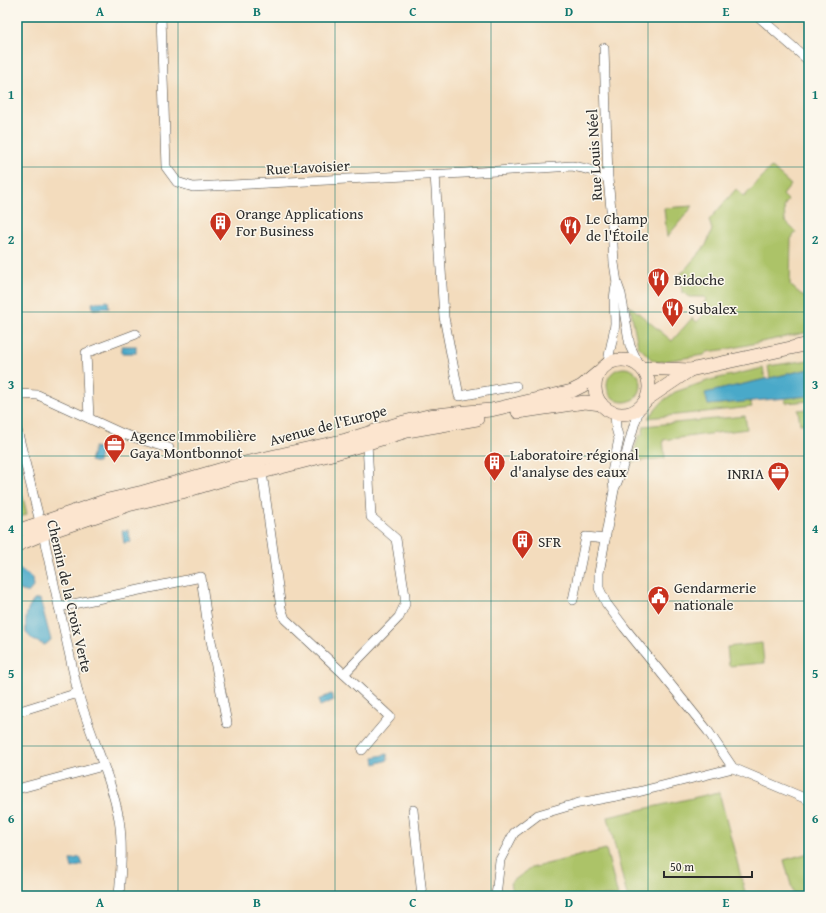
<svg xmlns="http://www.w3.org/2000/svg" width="826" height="913" viewBox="0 0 826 913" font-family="'Gentium Book Plus',serif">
  <rect width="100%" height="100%" fill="#fbf7ec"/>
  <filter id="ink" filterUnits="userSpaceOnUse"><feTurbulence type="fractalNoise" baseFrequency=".025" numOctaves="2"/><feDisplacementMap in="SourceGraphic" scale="8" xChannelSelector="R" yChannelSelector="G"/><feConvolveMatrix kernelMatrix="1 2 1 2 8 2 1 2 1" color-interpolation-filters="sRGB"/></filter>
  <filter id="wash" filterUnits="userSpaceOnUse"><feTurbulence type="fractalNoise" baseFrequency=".012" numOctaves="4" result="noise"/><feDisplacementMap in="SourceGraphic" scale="16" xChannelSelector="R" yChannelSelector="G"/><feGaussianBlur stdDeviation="0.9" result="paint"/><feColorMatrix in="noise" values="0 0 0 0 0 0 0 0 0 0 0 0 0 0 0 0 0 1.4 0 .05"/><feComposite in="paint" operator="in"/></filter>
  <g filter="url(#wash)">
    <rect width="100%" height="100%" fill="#f3dcbd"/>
    <g fill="#acc368" stroke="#6c774a">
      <path d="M771,167L791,185L783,195L788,200L784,206L785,221L796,232L791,239L790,285L809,301V332L728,349L707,352L704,355L658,362L651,359L638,346L630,306L672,341L692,318L697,322L707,311L701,306L707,299L705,297H690L682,292L680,274L682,273L706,245L712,230L709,220L736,189L744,197Z"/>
      <path d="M693,206L667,237L664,208Z"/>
      <path d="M809,360V369L770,378L768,366Z"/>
      <circle cx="624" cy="385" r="17"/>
      <path d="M763,368L765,379L706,393L708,405L750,401L752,407L648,418L664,400L675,392L710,380Z"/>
      <path d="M809,396V401L786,403L785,398Z"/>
      <path d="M809,409V423L800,424L798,410Z"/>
      <path d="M745,416L747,429L663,440L665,458L631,462L639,435H642L644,426Z"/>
      <path d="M17,473L27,514L17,519Z"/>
      <path d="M762,643L764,663L729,666L727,647Z"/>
      <path d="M719,792L746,896H627L608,817Z"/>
      <path d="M606,849L618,896H513L510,883L531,868Z"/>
      <path d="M809,853V896H794L784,860Z"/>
    </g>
    <g fill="#4aa9c9" stroke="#3a6a7a">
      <path d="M108,301L109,308L93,309L92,303Z"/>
      <rect x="122" y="346" width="14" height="7"/>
      <path d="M809,369V396L708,405L705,393Z"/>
      <path d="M94,447L101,449L98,463L90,461Z"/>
      <path d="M128,530L131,542L124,543L122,531Z"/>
      <path d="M17,570H22L32,578L33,587L28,593L17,589Z"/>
      <path d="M40,599L51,640L45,645L33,640L26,633C25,619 25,612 34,600Z"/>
      <path d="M331,694L334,700L320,706L318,700Z"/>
      <path d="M387,754L388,760L375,764L374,757Z"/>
      <path d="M80,857L83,865L72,868L70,860Z"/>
    </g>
  </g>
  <g filter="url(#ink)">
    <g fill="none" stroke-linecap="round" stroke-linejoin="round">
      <defs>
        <g id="minor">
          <path d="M161,17L166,167L177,182L193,187L465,173L572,166C586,168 597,171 608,179"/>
          <path d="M759,17L809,61"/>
          <path d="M604,48L608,179L611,209L614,263L617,283L621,294L630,346L639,365"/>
          <path d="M435,174L444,317L459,396L516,386"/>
          <path d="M608,364C609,350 614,337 615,323C615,309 612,298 617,283"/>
          <path d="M17,394L38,395L123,434L169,448"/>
          <path d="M615,413L616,428L619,439L612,472L614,490L599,573V588L606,603L624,627L708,731L733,768"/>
          <path d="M89,418L86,353L136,334"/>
          <path d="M17,430L43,534L78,693C90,735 111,776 119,819C123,845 121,870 119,896"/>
          <path d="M264,469L262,472L281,608L285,619L390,717L362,750"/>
          <path d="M614,489C627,463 629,434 640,408"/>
          <path d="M573,600L586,537L605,539"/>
          <path d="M59,607L201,577L207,620L227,723"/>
          <path d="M344,674L399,617L405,604V596L396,539L371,517L367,443"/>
          <path d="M17,712L78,693"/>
          <path d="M17,789L103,766"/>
          <path d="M413,810L422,896"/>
          <path d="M496,896L500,860L514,833L538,815L579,803L638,792L733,768L809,800"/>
        </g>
        <g id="secondary">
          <circle cx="622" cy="387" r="27"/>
          <path d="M642,368L690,370L809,344"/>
          <path d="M647,399L690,370"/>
          <path d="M518,412L585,402L601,404"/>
          <path d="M17,531L108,500L143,492L240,464L346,440L404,422L428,416L455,413L491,410L572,391L582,386L600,371"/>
          <path d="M17,545L43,534L128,505L182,492L238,475L262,472L332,454L407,431L477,419"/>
        </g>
      </defs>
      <use href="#minor" stroke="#494641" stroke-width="10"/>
      <use href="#secondary" stroke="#494641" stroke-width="14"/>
      <use href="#minor" stroke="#fff" stroke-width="9"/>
      <use href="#secondary" stroke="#fce5cf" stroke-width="13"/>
    </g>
  </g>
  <path fill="none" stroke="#0f766e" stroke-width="1" stroke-opacity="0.55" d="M178,17V896M335,17V896M491,17V896M648,17V896M17,167H809M17,312H809M17,456H809M17,601H809M17,746H809"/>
  <defs>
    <symbol id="building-pin" viewBox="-11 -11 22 30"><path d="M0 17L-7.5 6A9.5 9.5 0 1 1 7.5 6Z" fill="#c8321e" stroke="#fbf7ec"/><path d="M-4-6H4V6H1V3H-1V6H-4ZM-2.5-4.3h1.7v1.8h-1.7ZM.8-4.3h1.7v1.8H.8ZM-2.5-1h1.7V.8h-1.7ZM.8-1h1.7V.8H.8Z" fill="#fff"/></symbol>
    <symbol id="restaurant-pin" viewBox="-11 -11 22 30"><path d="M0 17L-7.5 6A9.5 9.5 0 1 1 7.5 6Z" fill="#c8321e" stroke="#fbf7ec"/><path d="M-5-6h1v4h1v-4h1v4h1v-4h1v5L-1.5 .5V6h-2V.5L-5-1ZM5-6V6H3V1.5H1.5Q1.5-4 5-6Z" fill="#fff"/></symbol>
    <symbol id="office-pin" viewBox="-11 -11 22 30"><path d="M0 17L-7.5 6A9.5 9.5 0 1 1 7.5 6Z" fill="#c8321e" stroke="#fbf7ec"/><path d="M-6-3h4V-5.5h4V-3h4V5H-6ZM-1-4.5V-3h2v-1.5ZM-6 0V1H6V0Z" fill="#fff"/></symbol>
    <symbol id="civic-pin" viewBox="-11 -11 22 30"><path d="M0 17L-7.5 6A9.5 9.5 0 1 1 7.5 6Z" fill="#c8321e" stroke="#fbf7ec"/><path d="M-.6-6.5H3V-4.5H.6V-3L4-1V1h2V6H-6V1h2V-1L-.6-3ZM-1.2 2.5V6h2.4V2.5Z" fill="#fff"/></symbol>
  </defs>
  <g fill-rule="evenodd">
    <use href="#building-pin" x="208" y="210" width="25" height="34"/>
    <use href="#restaurant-pin" x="558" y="214" width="25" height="34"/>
    <use href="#restaurant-pin" x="646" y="266" width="25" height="34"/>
    <use href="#restaurant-pin" x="660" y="296" width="25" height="34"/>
    <use href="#office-pin" x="102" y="432" width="25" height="34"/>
    <use href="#building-pin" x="482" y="450" width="25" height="34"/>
    <use href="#office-pin" x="766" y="460" width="25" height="34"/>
    <use href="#building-pin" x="510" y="528" width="25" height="34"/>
    <use href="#civic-pin" x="646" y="584" width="25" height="34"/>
  </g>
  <g text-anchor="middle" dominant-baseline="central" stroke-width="3" stroke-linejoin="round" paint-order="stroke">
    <g font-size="15" fill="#2b2b2b" stroke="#fbf7ec">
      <text transform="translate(594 155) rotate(-93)">Rue Louis Néel</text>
      <text transform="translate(308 167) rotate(-3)">Rue Lavoisier</text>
      <text transform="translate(328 425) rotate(-15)">Avenue de l'Europe</text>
      <text transform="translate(70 596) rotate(77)">Chemin de la Croix Verte</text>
    </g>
    <g font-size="15" fill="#2b2b2b" stroke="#fbf7ec" text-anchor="start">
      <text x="236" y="213">Orange Applications<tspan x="236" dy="17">For Business</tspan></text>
      <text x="586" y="218">Le Champ<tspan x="586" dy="17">de l'Étoile</tspan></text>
      <text x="674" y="279">Bidoche</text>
      <text x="688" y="308">Subalex</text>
      <text x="130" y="435">Agence Immobilière<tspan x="130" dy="17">Gaya Montbonnot</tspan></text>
      <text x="510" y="454">Laboratoire régional<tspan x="510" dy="17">d'analyse des eaux</tspan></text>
      <text x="764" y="473" text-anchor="end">INRIA</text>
      <text x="538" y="541">SFR</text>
      <text x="674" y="587">Gendarmerie<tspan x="674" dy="17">nationale</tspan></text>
    </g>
  </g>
  <rect width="826" height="913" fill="none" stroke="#fbf7ec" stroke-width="44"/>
  <path d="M664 871v6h88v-6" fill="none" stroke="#2b2b2b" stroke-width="2"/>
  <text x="670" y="871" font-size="12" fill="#2b2b2b" stroke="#fbf7ec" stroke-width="3" paint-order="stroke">50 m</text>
  <rect x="22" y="22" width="782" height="869" fill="none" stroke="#0f766e" stroke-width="1.5"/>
  <g font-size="13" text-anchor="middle" font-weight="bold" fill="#0f766e">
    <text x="100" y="16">A</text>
    <text x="257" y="16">B</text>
    <text x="413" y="16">C</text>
    <text x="569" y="16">D</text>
    <text x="726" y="16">E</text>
    <text x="11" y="99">1</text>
    <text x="815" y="99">1</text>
    <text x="11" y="244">2</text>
    <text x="815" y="244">2</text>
    <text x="11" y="389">3</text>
    <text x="815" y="389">3</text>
    <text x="11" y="533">4</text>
    <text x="815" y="533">4</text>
    <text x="11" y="678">5</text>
    <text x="815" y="678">5</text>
    <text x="11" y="823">6</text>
    <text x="815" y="823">6</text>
    <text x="100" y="907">A</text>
    <text x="257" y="907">B</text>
    <text x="413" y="907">C</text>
    <text x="569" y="907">D</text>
    <text x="726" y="907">E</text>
  </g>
</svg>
